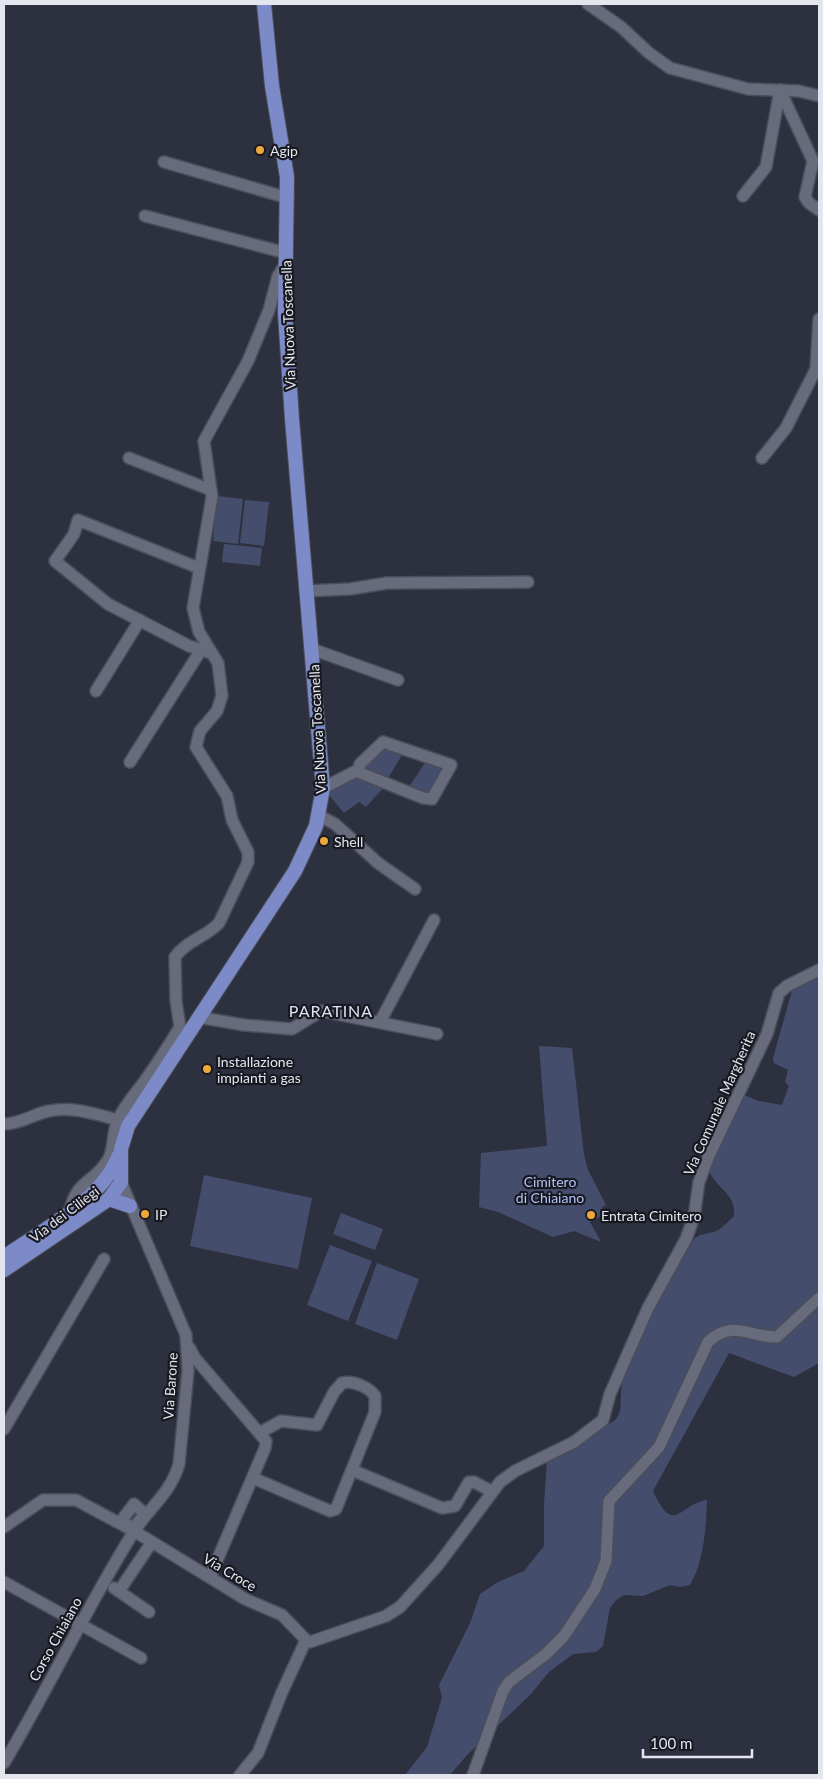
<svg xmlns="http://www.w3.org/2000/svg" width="823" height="1779" viewBox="0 0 823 1779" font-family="Lato,sans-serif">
  <rect width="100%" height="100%" fill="#2d313f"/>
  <g fill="#454d6d">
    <path d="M217,496L243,499L238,544L213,541Z"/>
    <path d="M245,500L269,502L264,546L240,543Z"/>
    <path d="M224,544L262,548L260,566L222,562Z"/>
    <path d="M382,745L404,752L388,778L361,767Z"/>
    <path d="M428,758L448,764L429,796L409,787Z"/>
    <path d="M355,774L384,787L366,807L359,802L344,813L329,795V789Z"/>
    <path d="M819,974V1363L794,1377L729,1353L653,1491C674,1537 679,1504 707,1500C706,1528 704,1561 690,1585L680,1587L670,1585L643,1596L624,1595L616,1600L610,1608L603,1646L596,1652L573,1654L549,1672L531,1694L467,1755L450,1775H405L427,1747L442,1697L439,1685L470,1623L480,1594L498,1582L524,1571L544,1546V1505L547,1459L601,1427C629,1420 617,1401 623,1380C634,1334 671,1281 694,1239C702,1232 709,1235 718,1230C724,1227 729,1220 734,1216C737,1192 713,1188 708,1167L741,1094L759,1101L782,1105L789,1086L785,1082L788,1070L774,1063L773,1058L793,987Z"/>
    <path d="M539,1046L572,1048L584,1155L588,1170L606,1205L602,1207L605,1214L590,1222L601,1242L574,1231L553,1237L498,1212L479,1207L481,1153L547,1146Z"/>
    <path d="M204,1175L312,1198L298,1269L190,1246Z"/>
    <path d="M341,1213L383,1229L375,1250L333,1234Z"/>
    <path d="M330,1245L372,1261L348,1321L307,1305Z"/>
    <path d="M377,1263L419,1279L397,1340L355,1324Z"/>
  </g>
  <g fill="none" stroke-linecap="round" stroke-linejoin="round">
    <defs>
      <g id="minor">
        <path d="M588,4L621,27L649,53L670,68L748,89L799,91L819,96"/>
        <path d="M780,90L813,161L805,197L809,203L819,210"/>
        <path d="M164,162L288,198"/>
        <path d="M743,196L766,167L780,90"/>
        <path d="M145,216L286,253"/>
        <path d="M129,458L211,490"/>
        <path d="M762,458L786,428L816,369L819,319"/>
        <path d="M199,568L78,520L74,534L55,561L108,604L189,646L211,653"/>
        <path d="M306,591L350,589L387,583L528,582"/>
        <path d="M312,649L398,680"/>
        <path d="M96,691L140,620"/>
        <path d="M383,742L451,765L432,799L423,798L358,772L360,764Z"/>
        <path d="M130,762L201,650"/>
        <path d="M323,788L358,770"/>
        <path d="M318,815L335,824L378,863L415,889"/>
        <path d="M198,1017L244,1025L292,1029L321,1011L437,1034"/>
        <path d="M380,1022L434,920"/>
        <path d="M4,1124C21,1124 33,1114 49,1111C72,1106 95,1114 118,1120"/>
        <path d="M70,1211C76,1180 94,1183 108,1160C115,1149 111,1135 118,1120C124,1106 135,1094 144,1082C157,1064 169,1045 180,1027L176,1001L175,957C186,941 206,937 219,923L248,862V852L232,820L227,796L196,747L200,731L217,711L222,696L218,663L199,632L193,608L212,497L204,441L248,361L269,310L278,276L285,265"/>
        <path d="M189,1347L195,1358L266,1441L265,1448L210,1577"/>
        <path d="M4,1429L104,1259"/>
        <path d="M352,1470L442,1508L455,1506L469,1482H474L491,1491"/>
        <path d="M253,1478L330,1511L336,1509L375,1412V1396C369,1387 352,1380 342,1383L334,1392L317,1425L281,1421L261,1432"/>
        <path d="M134,1504L145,1514L133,1528L121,1521Z"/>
        <path d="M4,1527L43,1500H76L134,1531L245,1599L282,1615L306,1640"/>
        <path d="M4,1582L141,1658"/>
        <path d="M114,1588L149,1612"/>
        <path d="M119,1591L152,1542"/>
        <path d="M306,1640L310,1642L386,1616L400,1607L438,1565L500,1482L515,1471L574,1442L603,1420L610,1394L648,1308L686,1239L694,1217L699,1182L708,1158L767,1034L779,993L787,986L819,970"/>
        <path d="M4,1763C49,1688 86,1608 133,1533C148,1509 171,1493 179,1464L188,1371L186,1335L121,1182"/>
        <path d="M240,1775L258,1753L282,1692L306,1640"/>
        <path d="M473,1775L503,1691L509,1682L546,1654L564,1636L595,1589L606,1561L609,1501L659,1447L708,1342C732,1319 749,1337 777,1337L819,1298"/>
      </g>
      <g id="major">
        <path d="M121,1182V1149L128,1126L295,871L316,826L323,788L292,419L285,313L287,177L272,86L264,4"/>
        <path d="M109,1199L130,1206"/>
        <path d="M4,1257C42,1230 101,1201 118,1157"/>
        <path d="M4,1270L109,1199L121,1182"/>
      </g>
    </defs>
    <use href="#minor" stroke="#4b4e5a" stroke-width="14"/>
    <use href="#major" stroke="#4b4e5a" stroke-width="16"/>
    <use href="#minor" stroke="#676b7b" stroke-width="11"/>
    <use href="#major" stroke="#7c8bc7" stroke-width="14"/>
  </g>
  <g fill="#eca93a" stroke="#181920" stroke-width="2">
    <circle cx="260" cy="150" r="5"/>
    <circle cx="324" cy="841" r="5"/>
    <circle cx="207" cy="1069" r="5"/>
    <circle cx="145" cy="1214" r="5"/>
    <circle cx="591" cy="1215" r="5"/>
  </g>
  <g text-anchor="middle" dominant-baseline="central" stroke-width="4.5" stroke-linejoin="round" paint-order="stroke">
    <g font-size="14" fill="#e3e6ef" stroke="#181920" text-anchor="start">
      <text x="270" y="150">Agip</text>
      <text x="334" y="841">Shell</text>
      <text x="217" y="1061">Installazione<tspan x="217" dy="16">impianti a gas</tspan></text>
      <text x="155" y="1214">IP</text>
      <text x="601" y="1215">Entrata Cimitero</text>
    </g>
    <g font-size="14" fill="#e3e6ef" stroke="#181920">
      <text transform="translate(288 325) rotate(-92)">Via Nuova Toscanella</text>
      <text transform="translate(317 729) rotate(-93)">Via Nuova Toscanella</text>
      <text transform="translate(719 1103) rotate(-66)">Via Comunale Margherita</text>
      <text transform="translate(64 1214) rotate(-37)">Via dei Ciliegi</text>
      <text transform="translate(170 1386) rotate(-86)">Via Barone</text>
      <text transform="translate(230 1572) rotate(31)">Via Croce</text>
      <text transform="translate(55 1639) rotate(-61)">Corso Chiaiano</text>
    </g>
    <g font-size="14" fill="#b2c1f8" stroke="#181920">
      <text x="550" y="1181">Cimitero<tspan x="550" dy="16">di Chiaiano</tspan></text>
    </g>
    <g font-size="16" letter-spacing="1" fill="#dde2f5" stroke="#181920">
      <text x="331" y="1010">PARATINA</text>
    </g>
  </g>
  <rect width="823" height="1779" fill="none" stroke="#e3e6ef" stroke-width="10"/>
  <path d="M643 1749v8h109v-8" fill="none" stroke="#e3e6ef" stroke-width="2.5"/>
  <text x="650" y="1749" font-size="15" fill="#e3e6ef" stroke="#181920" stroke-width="4" paint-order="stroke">100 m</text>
</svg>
